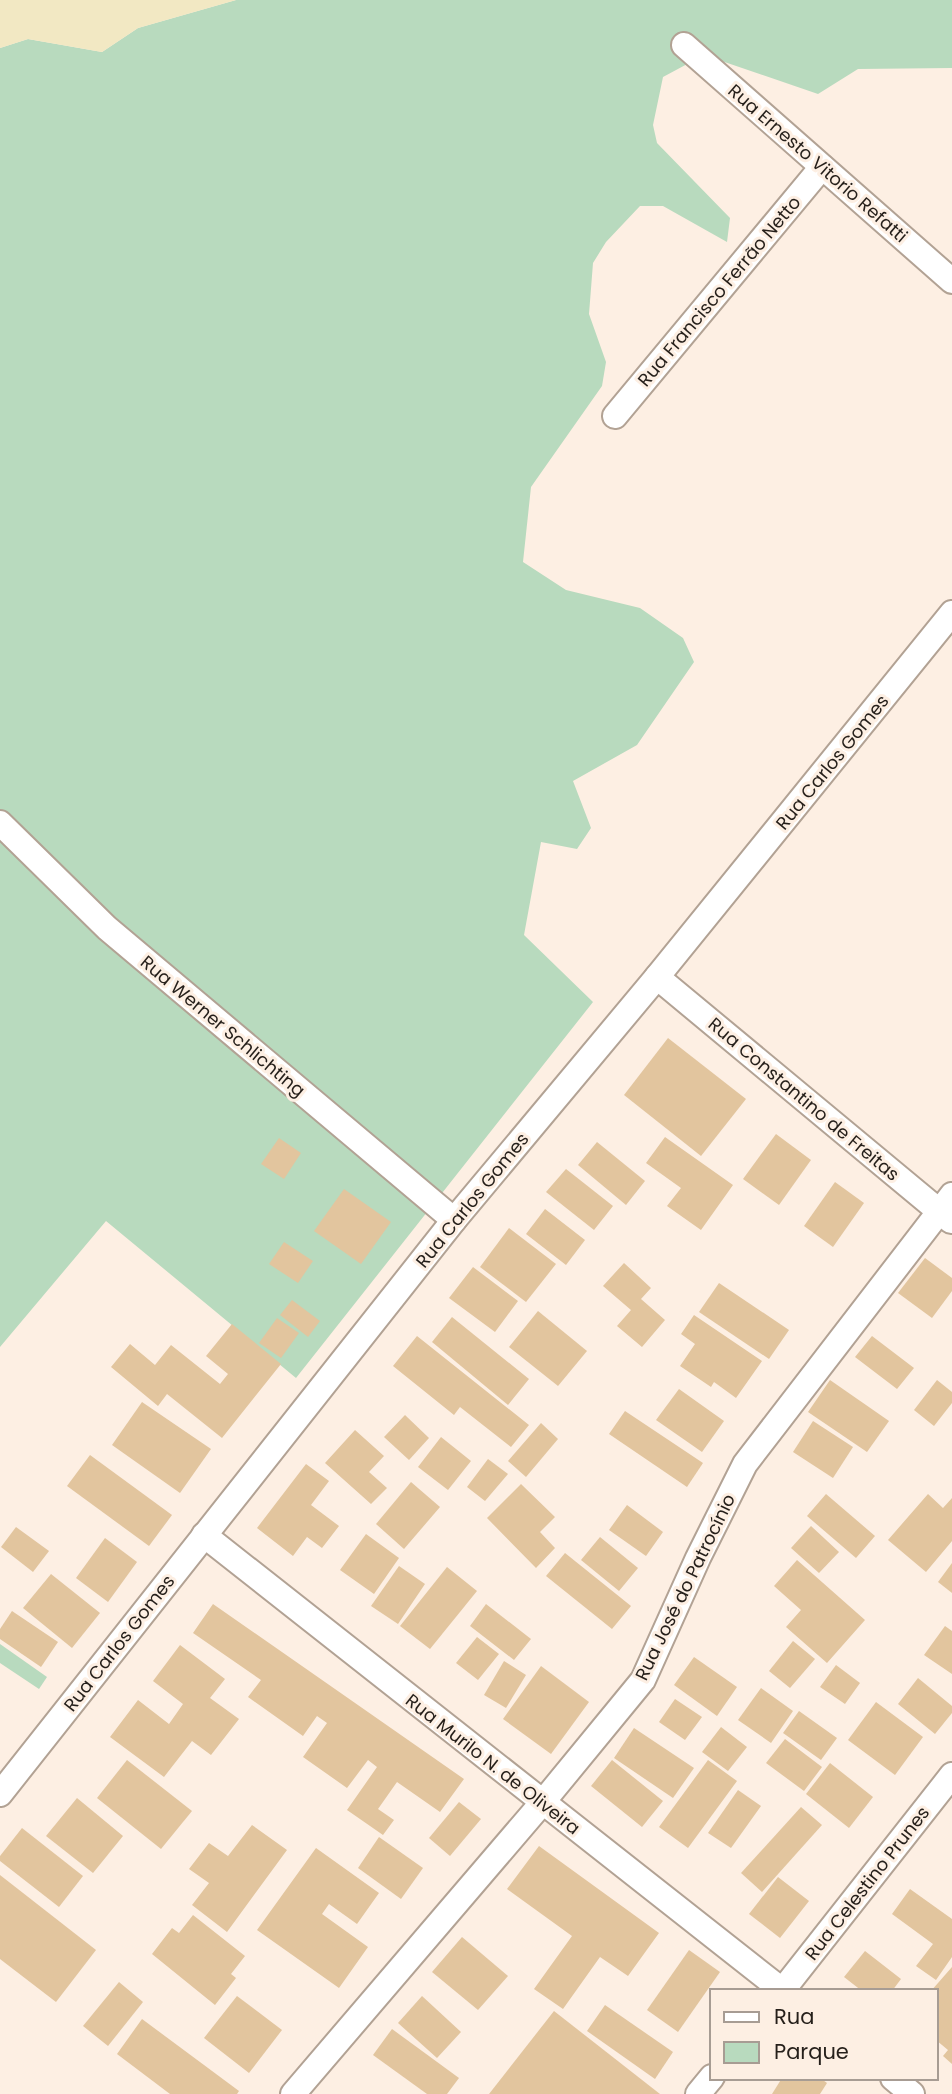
<svg xmlns="http://www.w3.org/2000/svg" width="952" height="2094" viewBox="0 0 952 2094" font-family="Poppins,sans-serif">
  <rect width="100%" height="100%" fill="#fdefe3"/>
  <g fill="#b8dabe">
    <path d="M236,0H952V68L858,69L818,94L704,55L663,77L653,125L657,143L730,218L727,242L663,206H640L606,242L593,263L589,314L606,362L602,386L531,487L523,562L566,590L640,608L683,638L694,662L637,745L573,781L591,828L577,849L541,842L524,935L593,1002L296,1378L106,1221L0,1347V48L28,39L102,52L138,28Z"/>
    <path d="M0,1644L47,1677L39,1689L0,1663Z"/>
  </g>
  <path fill="#f2e8c3" d="M0,0H236L138,28L102,52L28,39L0,48Z"/>
  <g fill="#e2c59e">
    <path d="M668,1038L746,1099L701,1156L624,1095Z"/>
    <path d="M776,1134L811,1160L779,1205L743,1179Z"/>
    <path d="M665,1137L733,1185L701,1230L667,1206L681,1188L646,1163Z"/>
    <path d="M279,1138L301,1153L284,1179L261,1164Z"/>
    <path d="M597,1142L645,1181L626,1205L578,1165Z"/>
    <path d="M566,1169L613,1206L594,1230L546,1192Z"/>
    <path d="M835,1182L864,1203L833,1247L804,1226Z"/>
    <path d="M344,1189L391,1222L361,1264L314,1231Z"/>
    <path d="M545,1209L585,1240L566,1265L526,1234Z"/>
    <path d="M509,1228L556,1264L526,1302L480,1267Z"/>
    <path d="M284,1242L313,1261L298,1283L269,1264Z"/>
    <path d="M925,1258L952,1278V1291L932,1318L898,1293Z"/>
    <path d="M624,1263L651,1288L641,1299L665,1320L642,1347L617,1326L631,1310L603,1286Z"/>
    <path d="M473,1267L518,1301L495,1332L449,1298Z"/>
    <path d="M719,1283L789,1330L769,1359L699,1312Z"/>
    <path d="M292,1300L320,1321L308,1337L280,1315Z"/>
    <path d="M538,1311L587,1351L558,1386L509,1347Z"/>
    <path d="M694,1315L762,1361L736,1398L714,1382L711,1387L680,1366L695,1344L681,1334Z"/>
    <path d="M452,1317L529,1379L508,1405L432,1342Z"/>
    <path d="M277,1318L299,1333L281,1358L259,1343Z"/>
    <path d="M232,1324L281,1364L222,1438L167,1394L158,1406L111,1367L130,1344L155,1365L171,1345L220,1384L228,1374L206,1356Z"/>
    <path d="M417,1336L529,1425L511,1447L460,1407L454,1415L393,1366Z"/>
    <path d="M872,1336L914,1368L897,1389L855,1357Z"/>
    <path d="M830,1380L889,1421L867,1452L808,1412Z"/>
    <path d="M937,1380L952,1392V1403L934,1426L914,1410Z"/>
    <path d="M679,1389L724,1421L702,1452L656,1420Z"/>
    <path d="M142,1402L211,1449L180,1493L112,1445Z"/>
    <path d="M625,1411L703,1463L687,1487L609,1434Z"/>
    <path d="M405,1415L429,1438L409,1460L384,1437Z"/>
    <path d="M813,1421L853,1447L833,1478L793,1452Z"/>
    <path d="M541,1423L558,1439L526,1477L508,1461Z"/>
    <path d="M355,1430L384,1456L369,1472L387,1488L371,1504L325,1463Z"/>
    <path d="M441,1437L471,1461L448,1490L418,1467Z"/>
    <path d="M90,1455L172,1515L149,1546L67,1486Z"/>
    <path d="M488,1459L508,1474L485,1501L467,1487Z"/>
    <path d="M306,1464L329,1481L311,1505L339,1526L322,1548L307,1537L293,1556L257,1528Z"/>
    <path d="M411,1482L440,1507L404,1549L376,1524Z"/>
    <path d="M521,1484L555,1517L540,1532L555,1548L536,1568L487,1518Z"/>
    <path d="M826,1494L875,1536L856,1558L807,1516Z"/>
    <path d="M928,1494L943,1508L952,1498V1541L926,1572L888,1540Z"/>
    <path d="M627,1505L663,1532L646,1556L609,1530Z"/>
    <path d="M811,1526L839,1552L819,1573L791,1548Z"/>
    <path d="M16,1527L49,1551L33,1572L1,1547Z"/>
    <path d="M366,1534L399,1558L374,1594L340,1570Z"/>
    <path d="M600,1537L638,1568L619,1591L581,1560Z"/>
    <path d="M105,1538L137,1562L108,1602L76,1578Z"/>
    <path d="M565,1553L631,1606L612,1629L546,1576Z"/>
    <path d="M797,1560L865,1620L827,1663L786,1627L801,1610L774,1586Z"/>
    <path d="M952,1563V1593L938,1582Z"/>
    <path d="M399,1566L425,1584L398,1624L371,1606Z"/>
    <path d="M447,1567L477,1591L430,1649L400,1626Z"/>
    <path d="M51,1574L100,1613L72,1648L23,1608Z"/>
    <path d="M213,1604L464,1779L440,1812L397,1782L378,1809L394,1820L383,1835L347,1810L377,1767L368,1760L347,1788L303,1757L327,1723L317,1716L303,1736L248,1697L261,1680L193,1633Z"/>
    <path d="M486,1604L531,1639L514,1660L470,1626Z"/>
    <path d="M12,1611L58,1642L41,1667L0,1639V1629Z"/>
    <path d="M945,1626L952,1631V1674L924,1655Z"/>
    <path d="M477,1637L499,1654L478,1680L456,1663Z"/>
    <path d="M793,1641L815,1659L790,1688L769,1671Z"/>
    <path d="M180,1645L225,1679L210,1698L239,1719L211,1755L192,1741L164,1777L110,1737L138,1700L169,1724L183,1704L153,1681Z"/>
    <path d="M694,1657L737,1687L717,1716L674,1685Z"/>
    <path d="M504,1661L526,1675L506,1708L484,1695Z"/>
    <path d="M836,1665L860,1683L845,1704L820,1687Z"/>
    <path d="M541,1666L589,1702L551,1754L503,1719Z"/>
    <path d="M918,1678L952,1706V1713L935,1734L898,1704Z"/>
    <path d="M761,1688L793,1711L771,1743L738,1720Z"/>
    <path d="M675,1699L702,1717L685,1740L659,1722Z"/>
    <path d="M876,1702L923,1737L895,1775L848,1740Z"/>
    <path d="M799,1711L837,1738L821,1760L783,1733Z"/>
    <path d="M721,1727L747,1747L728,1771L702,1752Z"/>
    <path d="M634,1728L694,1768L673,1798L614,1758Z"/>
    <path d="M785,1739L822,1767L804,1791L766,1763Z"/>
    <path d="M127,1760L192,1811L161,1849L97,1798Z"/>
    <path d="M612,1760L663,1801L642,1827L591,1786Z"/>
    <path d="M708,1760L737,1781L688,1848L659,1827Z"/>
    <path d="M830,1763L873,1797L849,1828L806,1794Z"/>
    <path d="M738,1790L761,1806L731,1848L708,1833Z"/>
    <path d="M77,1798L123,1836L93,1873L46,1836Z"/>
    <path d="M459,1802L481,1819L450,1856L429,1838Z"/>
    <path d="M801,1807L822,1825L762,1892L741,1873Z"/>
    <path d="M252,1825L287,1850L227,1932L192,1905L209,1883L189,1869L209,1843L228,1856Z"/>
    <path d="M22,1828L83,1876L59,1907L0,1861V1856Z"/>
    <path d="M379,1837L423,1868L401,1899L358,1868Z"/>
    <path d="M539,1846L659,1933L628,1976L600,1957L563,2009L534,1989L572,1936L507,1889Z"/>
    <path d="M316,1848L379,1893L357,1924L329,1904L322,1914L368,1947L339,1988L257,1930Z"/>
    <path d="M0,1875L96,1950L56,2002L0,1959Z"/>
    <path d="M778,1877L809,1901L780,1938L749,1914Z"/>
    <path d="M910,1889L952,1919V1957L936,1980L916,1966L933,1944L892,1914Z"/>
    <path d="M193,1915L245,1956L231,1974L236,1978L215,2005L152,1954L172,1928L179,1933Z"/>
    <path d="M462,1937L508,1976L478,2010L432,1972Z"/>
    <path d="M689,1950L720,1972L678,2032L647,2010Z"/>
    <path d="M865,1951L901,1979L892,1991H862L844,1977Z"/>
    <path d="M952,1967V2064L943,2056L948,2050L936,2040V1991H931Z"/>
    <path d="M119,1982L143,2002L108,2046L83,2026Z"/>
    <path d="M237,1996L282,2030L249,2073L204,2038Z"/>
    <path d="M422,1996L461,2032L437,2058L398,2023Z"/>
    <path d="M605,2005L673,2052L655,2079L587,2031Z"/>
    <path d="M554,2011L660,2094H489Z"/>
    <path d="M142,2019L239,2091L237,2094H170L117,2054Z"/>
    <path d="M392,2029L459,2078L447,2094H427L373,2055Z"/>
    <path d="M782,2078H820L827,2083L820,2094H772Z"/>
  </g>
  <g fill="none" stroke-linecap="round" stroke-linejoin="round">
    <defs>
      <g id="street">
        <path d="M684,45L952,281"/>
        <path d="M615,416L822,167"/>
        <path d="M0,823L107,928L454,1220"/>
        <path d="M657,977L951,1221"/>
        <path d="M204,1535L783,1991"/>
        <path d="M0,1794L454,1220L657,977L952,613"/>
        <path d="M782,1991L952,1775"/>
        <path d="M893,2078L912,2094"/>
        <path d="M293,2094L542,1803L643,1680L698,1558L745,1464L952,1195"/>
        <path d="M698,2094L712,2077"/>
      </g>
    </defs>
    <use href="#street" stroke="#b2a294" stroke-width="28"/>
    <use href="#street" stroke="#fff" stroke-width="24"/>
  </g>
  <g text-anchor="middle" dominant-baseline="central" stroke-width="6" stroke-linejoin="round" paint-order="stroke">
    <g font-size="18" fill="#251f1a" stroke="#fdefe3">
      <text transform="translate(818 163) rotate(41)">Rua Ernesto Vitorio Refatti</text>
      <text transform="translate(719 291) rotate(-50)">Rua Francisco Ferrão Netto</text>
      <text transform="translate(832 762) rotate(-51)">Rua Carlos Gomes</text>
      <text transform="translate(223 1026) rotate(40)">Rua Werner Schlichting</text>
      <text transform="translate(804 1099) rotate(40)">Rua Constantino de Freitas</text>
      <text transform="translate(472 1200) rotate(-51)">Rua Carlos Gomes</text>
      <text transform="translate(685 1587) rotate(-64)">Rua José do Patrocínio</text>
      <text transform="translate(119 1643) rotate(-52)">Rua Carlos Gomes</text>
      <text transform="translate(493 1764) rotate(38)">Rua Murilo N. de Oliveira</text>
      <text transform="translate(867 1883) rotate(-52)">Rua Celestino Prunes</text>
    </g>
  </g>
  <rect x="710" y="1989" width="228" height="91" fill="#fdefe3" stroke="#a79c93" stroke-width="2"/>
  <rect x="724" y="2012" width="35" height="10" fill="#ffffff" stroke="#a79c93" stroke-width="2"/>
  <text x="774" y="2024" font-size="21" fill="#251f1a">Rua</text>
  <rect x="724" y="2042" width="35" height="21" fill="#b8dabe" stroke="#a79c93" stroke-width="2"/>
  <text x="774" y="2059" font-size="21" fill="#251f1a">Parque</text>
</svg>
